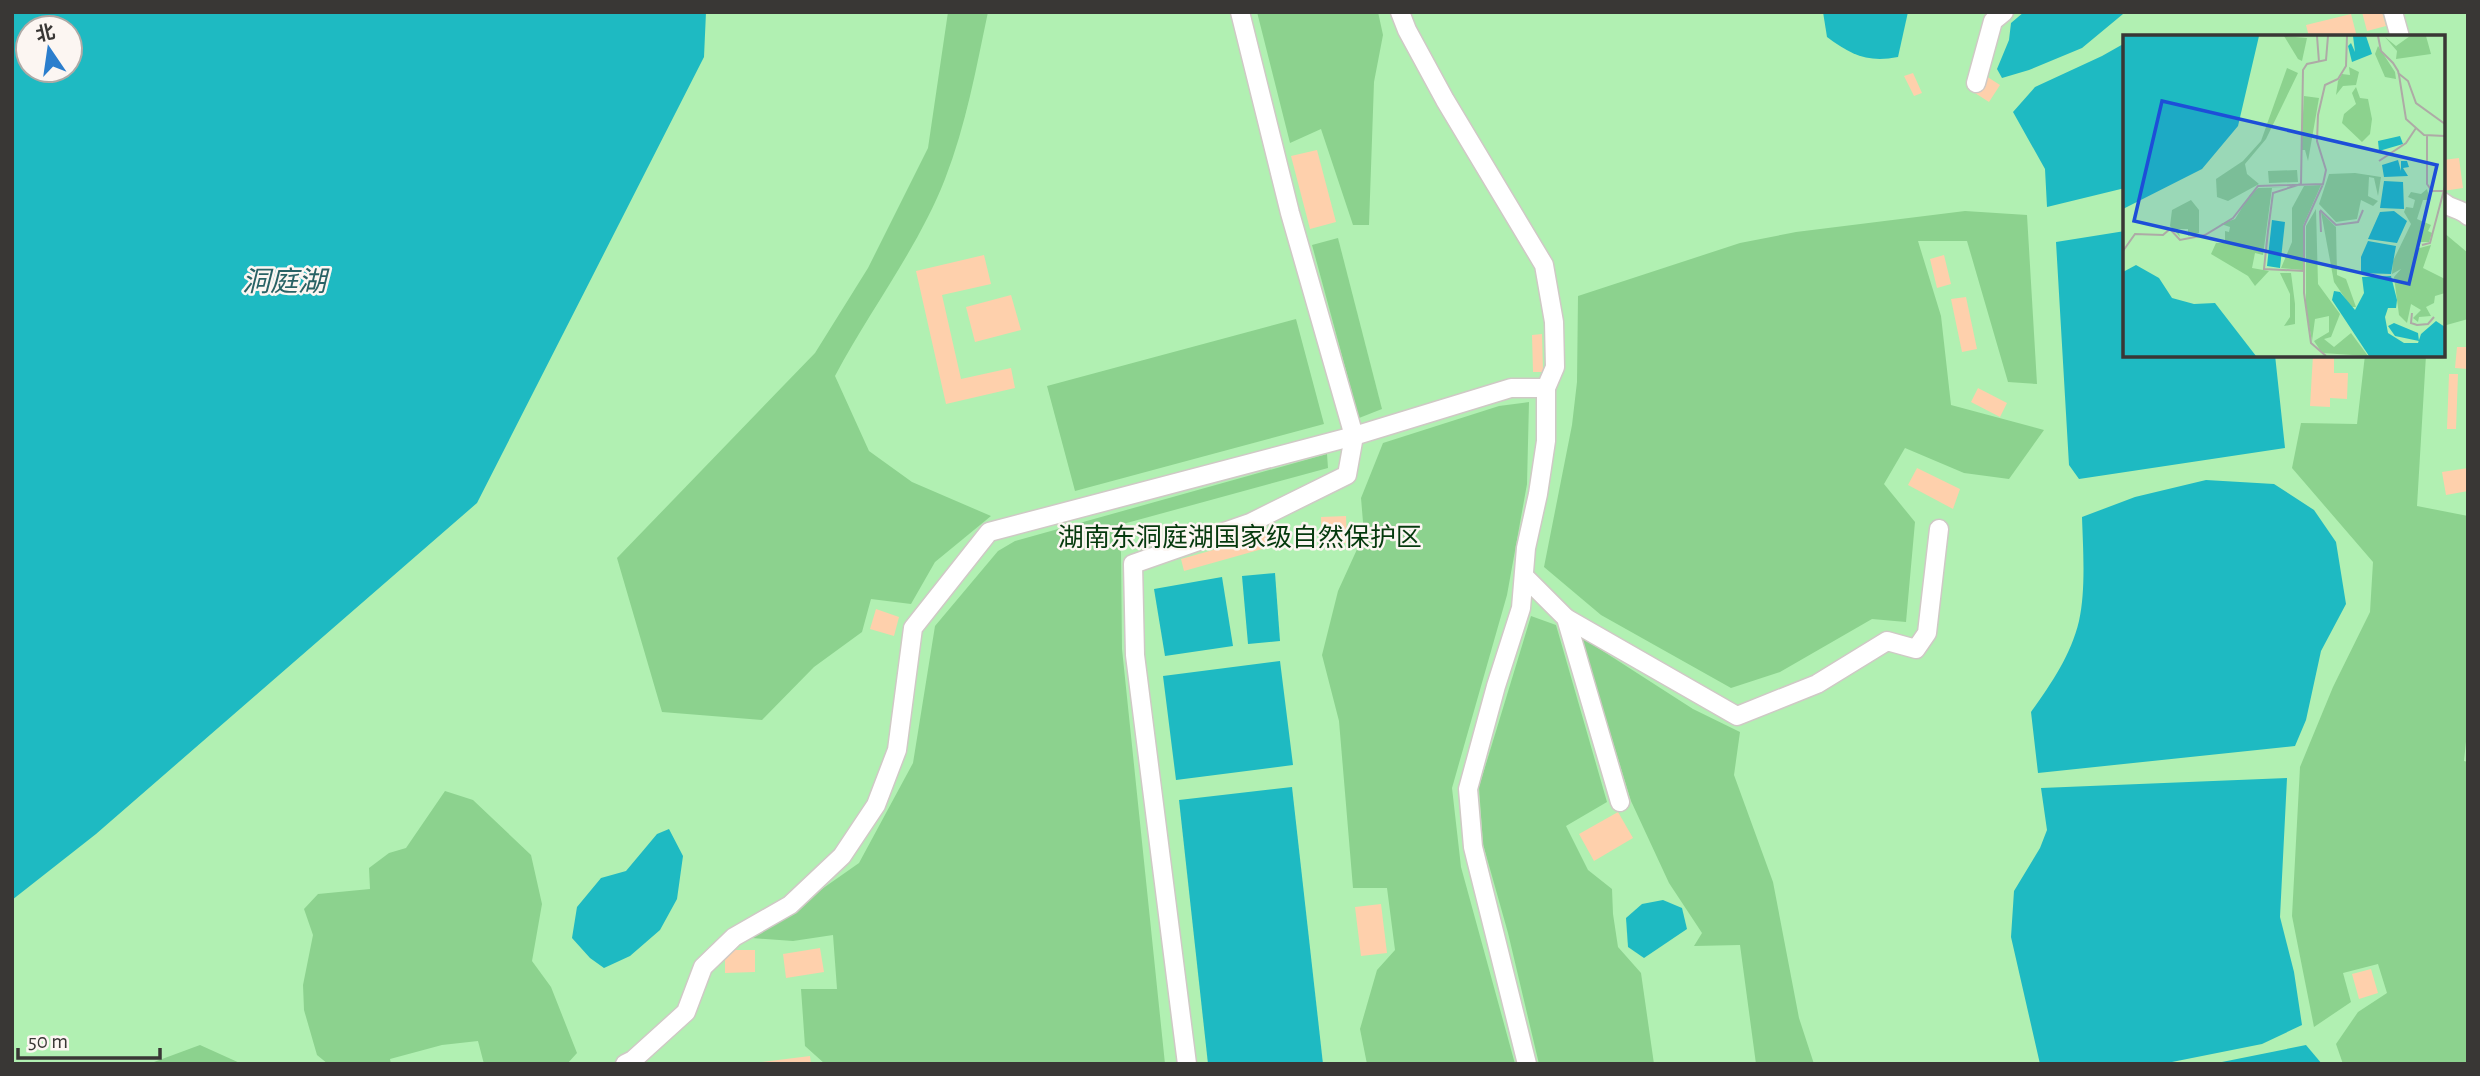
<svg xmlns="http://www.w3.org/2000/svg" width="2480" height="1076" viewBox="0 0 2480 1076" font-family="'Alegreya Sans','Noto Sans SC',sans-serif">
  <rect width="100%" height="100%" fill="#fcf6f2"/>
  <path fill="#b1f0b2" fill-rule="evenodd" d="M12,12H2468V1064H12ZM28,28H70V70H28ZM2125,37H2443V355H2125Z"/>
  <g fill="#8cd28e">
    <path d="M948,12H988C976,69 966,125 945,179C918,248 870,310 835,376L869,451L912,482L991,516L935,562L911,604L871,599L862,632L814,667L762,720L662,712L617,558L815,353L868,268L928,148Z"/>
    <path d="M1257,12H1378L1383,35L1374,82L1369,225H1353L1321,129L1290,143Z"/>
    <path d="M1965,211L2027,215L2037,384L2008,382L1967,241H1918L1941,316L1951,405L2044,430L2009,479L1964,473L1905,448L1884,484L1915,522L1906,622L1872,619L1780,672L1731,688L1601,615L1544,567L1572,425L1577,382L1578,296L1740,243L1796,232Z"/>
    <path d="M2443,232L2468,253V319L2443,326Z"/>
    <path d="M1338,238L1382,409L1359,418L1312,245Z"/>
    <path d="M1296,319L1324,424L1075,491L1047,386Z"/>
    <path d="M2365,355H2426L2417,506L2468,516V722L2464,761L2468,762V1064H2343L2336,1044L2358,1012L2387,993L2378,964L2343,973L2351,1002L2314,1027L2292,916L2300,767L2333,687L2370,612L2373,562L2292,468L2301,423L2357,424Z"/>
    <path d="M1529,402L1527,484L1507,595L1452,788L1461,867L1515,1064H1367L1360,1029L1377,970L1395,950L1387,888H1353L1339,721L1322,655L1338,591L1364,534L1361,498L1383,443L1499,406Z"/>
    <path d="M1327,454L1328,468L1112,527L1121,552L1122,649L1165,1064H825L805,1046L801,989H837L833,935L793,941L752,938L859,863L913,763L935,626L998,551L1015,541Z"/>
    <path d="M1531,616L1556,625L1607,802L1566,826L1588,870L1612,889L1613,914L1618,947L1641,973L1654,1064H1539L1508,933L1483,844L1479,787Z"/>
    <path d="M1581,637L1693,709L1740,732L1734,775L1773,882L1799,1018L1814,1064H1756L1740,945L1694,946L1702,933L1669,883L1631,801Z"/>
    <path d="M445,791L473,800L531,855L542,904L532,961L551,987L577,1053L567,1064H484L478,1041L442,1045L390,1059L391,1064H328L317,1055L304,1010L303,985L313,935L304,909L318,894L370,889L369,868L389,853L406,848Z"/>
    <path d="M200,1045L242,1064H153L154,1062Z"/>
  </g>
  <g fill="#1ebac2" fill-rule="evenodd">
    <path d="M12,12H706L704,57L477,503L96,834L12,900ZM28,28H70V70H28Z"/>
    <path d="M1823,12H1908L1898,57C1868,63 1851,55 1827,37Z"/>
    <path d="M2024,12H2122L2123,14L2082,48L2029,70L2002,78L1997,69L2009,40L2011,23Z"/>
    <path d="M2125,43V188L2047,207L2045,169L2013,112L2035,87L2102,56Z"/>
    <path d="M2125,231V355H2275L2285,448L2079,479L2069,465L2056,242Z"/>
    <path d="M2206,480L2274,484L2314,510L2336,542L2346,604L2321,651L2306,720L2295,746L2038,773L2031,712C2051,684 2071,655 2079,621C2086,590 2083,548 2082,517L2135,497Z"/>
    <path d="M1275,573L1280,641L1248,644L1242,576Z"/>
    <path d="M1222,577L1233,646L1165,656L1154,589Z"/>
    <path d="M1280,661L1293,765L1176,780L1163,676Z"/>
    <path d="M2287,778L2280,917L2294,972L2302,1025L2262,1044L2162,1064H2040L2011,937L2014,891L2040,848L2047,830L2041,788Z"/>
    <path d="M1292,787L1323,1064H1208L1179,800Z"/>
    <path d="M669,829L683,856L677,899L660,930L630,956L604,968L590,958L572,938L577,907L601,878L626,871L657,834Z"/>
    <path d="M1663,900L1682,908L1687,929L1644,958L1628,947L1626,918L1642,904Z"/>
    <path d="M2306,1045L2322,1064H2212Z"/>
  </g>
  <g fill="#fed0ac">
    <path d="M2362,12H2382L2386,26L2367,31Z"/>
    <path d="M2351,14L2357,37H2309L2306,25Z"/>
    <path d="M1913,73L1922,93L1914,96L1904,76Z"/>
    <path d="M1986,76L2000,85L1989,102L1975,93Z"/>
    <path d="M1317,150L1336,222L1310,229L1291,156Z"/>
    <path d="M2459,158L2463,188L2443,191V160Z"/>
    <path d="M984,255L991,284L942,295L961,379L1011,368L1015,388L946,404L916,271Z"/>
    <path d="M1944,255L1951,284L1937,288L1930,259Z"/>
    <path d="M1011,295L1021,330L975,342L966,307Z"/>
    <path d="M1966,297L1977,349L1962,352L1951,299Z"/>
    <path d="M1542,334L1543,372H1533L1532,335Z"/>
    <path d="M2457,347H2468V369L2455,368Z"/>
    <path d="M2313,355L2334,356V373H2348L2347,399L2330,398V407L2310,406Z"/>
    <path d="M2449,374H2458L2456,429H2447Z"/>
    <path d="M1978,388L2007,403L2000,417L1971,402Z"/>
    <path d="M1917,468L1960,489L1953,509L1908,485Z"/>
    <path d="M2468,468V491L2446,495L2442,472Z"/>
    <path d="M1346,516L1347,543H1322L1321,517Z"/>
    <path d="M1277,532L1280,544L1184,571L1181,559Z"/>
    <path d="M876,609L899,617L894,636L870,629Z"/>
    <path d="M1618,812L1633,838L1594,861L1579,834Z"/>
    <path d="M1381,904L1387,953L1361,956L1355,907Z"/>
    <path d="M820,948L824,972L786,978L783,954Z"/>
    <path d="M725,950H755V972L725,973Z"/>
    <path d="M2371,969L2378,993L2359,999L2352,974Z"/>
    <path d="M810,1056L811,1064H762L761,1062Z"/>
  </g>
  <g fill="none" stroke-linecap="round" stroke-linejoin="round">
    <defs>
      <g id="minor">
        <path d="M2393,12L2400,37"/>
        <path d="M1976,83L1993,21L2004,12"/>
        <path d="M2443,202C2451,210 2459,207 2468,216"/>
        <path d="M1524,576L1566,618L1620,802"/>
        <path d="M1566,618L1737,716L1817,684L1887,641L1916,649L1927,633L1939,529"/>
        <path d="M625,1064L633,1060L686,1012L703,967L734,937L790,905L842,856L876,805L897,750L913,628L989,532L1354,436L1511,388H1546L1555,367L1554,322L1544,265L1445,100L1407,30L1400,12"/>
        <path d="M1187,1064L1135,655L1133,564L1250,523L1347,475L1354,436L1290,213L1240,12"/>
        <path d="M1527,1064L1473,847L1468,789L1496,686L1521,608L1526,548L1538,494L1546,441V388"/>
      </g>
    </defs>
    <use href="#minor" stroke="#cfc9c5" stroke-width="21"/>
    <use href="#minor" stroke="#fff" stroke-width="18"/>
  </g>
  <g text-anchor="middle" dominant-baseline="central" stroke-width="5" stroke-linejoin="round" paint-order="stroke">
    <g font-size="26" fill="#05390d" stroke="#fcf6f2">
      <text x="1240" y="538">湖南东洞庭湖国家级自然保护区</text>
    </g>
    <g font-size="28" font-style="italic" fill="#296265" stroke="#fcf6f2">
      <text x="284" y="283">洞庭湖</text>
    </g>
  </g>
  <g transform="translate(2123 35)">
    <rect width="322" height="322" fill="#fcf6f2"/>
    <path d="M0,1H322V321H0Z" fill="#b1f0b2"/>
    <path d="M161,1L184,3L179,26L175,24ZM287,1H303L308,19L273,24L274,16L262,2L273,11ZM255,11L272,37L273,44L262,42L252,19ZM226,32L236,37L233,50L220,51L213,60L215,46L219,39L227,40ZM164,33L175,38L143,104L122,129L124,139L136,149L105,166L94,162L93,144L120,126L138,106ZM233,52L237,63L245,64L249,84L247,99L239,107L219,88L221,79L233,69L229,58ZM181,61L196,63L185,126L182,115H178ZM174,135L175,147L146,148L145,136ZM232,138L258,142L255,161L251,143L246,142L245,161L255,166L250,171L238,165L234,184L213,187L196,169L206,139ZM198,150L180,191V235L158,233L169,207V173L181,151ZM174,152L149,153L140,220L132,218L129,233L146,236L132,251L125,241L88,219L93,208H102V196L106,197L107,192L98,189L112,184L127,160L135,153ZM304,154L307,165H300L294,184L308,190L305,196L309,198L306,207H295L293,214L308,210L300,233L322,244V258L312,261L311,268L303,272L308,281L296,282L295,287L290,283L298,275L288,269L284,288L276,280L271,242L278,234L269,239L270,226L288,189L281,177L283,172L290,173L292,165L285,162L288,157L298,159ZM68,165L76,175V198L65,201V194H55L57,202L47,191L49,175ZM193,174L195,249L217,279L208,302L201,304L211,312L228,298L245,321L199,318L191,306L206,297V281L192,284L189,306L183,275V191ZM198,177L213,192L214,240L223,244L233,272H228L211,247ZM157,238H168L172,269V289L161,291L167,282V259Z" fill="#8cd28e"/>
    <path d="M0,1H136L115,91L79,134L0,174ZM230,1H243L249,19L229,27L225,11L228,8L232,17ZM277,101L280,109L256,116L255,106ZM275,125L278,136V126H284L286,132L280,133L285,141L261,142L259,130ZM261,146L280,147L281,174L257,173ZM271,176L284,186L274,208L245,204L257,177ZM149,185L162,187L157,233L144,231ZM245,206L273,211L268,239L238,238V222ZM13,230L36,243L49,263L71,269L92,268L133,321H0V237ZM268,241L274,265L273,273H265L262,282L265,298L281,308H295L298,299L313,286L322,292V321H246L209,265L211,256L217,257L232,275L241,258L239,242ZM271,288L295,298L296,306L272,301L265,291Z" fill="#1ebac2"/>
    <path fill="none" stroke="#aeaaa6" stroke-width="2" d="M194,1L196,27M255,1L258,16L270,28L275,36L276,40L283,84L301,100L322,101M275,38L285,46L293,68L322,89M304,101V149L309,156H320M256,126L283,108L293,93M200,149L181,191V258L188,308L203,321M197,175L213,190L235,187L240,175M197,176L198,197M299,210L307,208L322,151M0,216L12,199L40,200L47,194L57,205L82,200L110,183L135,151L200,149L203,135L194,106L195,80L202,50L215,44L223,31L224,1M181,236L141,234L145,196L150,158L178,149L180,35L184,29L203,25L205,1M289,278L288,288L294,290L305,289L311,282"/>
    <path fill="#1d4ed8" fill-opacity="0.15" stroke="#1d4ed8" stroke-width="3.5" d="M39,66L314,130L286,249L11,186Z"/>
    <rect width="322" height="322" fill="none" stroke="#393735" stroke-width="3.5"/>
  </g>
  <rect width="2480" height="1076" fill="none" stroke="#393735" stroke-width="28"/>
  <g transform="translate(49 49) rotate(347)"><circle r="33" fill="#fcf6f2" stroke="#aeaaa6" stroke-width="2"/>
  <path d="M0-5L12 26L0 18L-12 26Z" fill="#2b7ecd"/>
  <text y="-10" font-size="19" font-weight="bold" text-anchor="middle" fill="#393735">北</text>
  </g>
  <path d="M18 1048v10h142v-10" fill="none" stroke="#393735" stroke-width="3.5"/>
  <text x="28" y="1048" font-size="21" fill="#393735" stroke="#fcf6f2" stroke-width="5" paint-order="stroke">50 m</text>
</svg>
